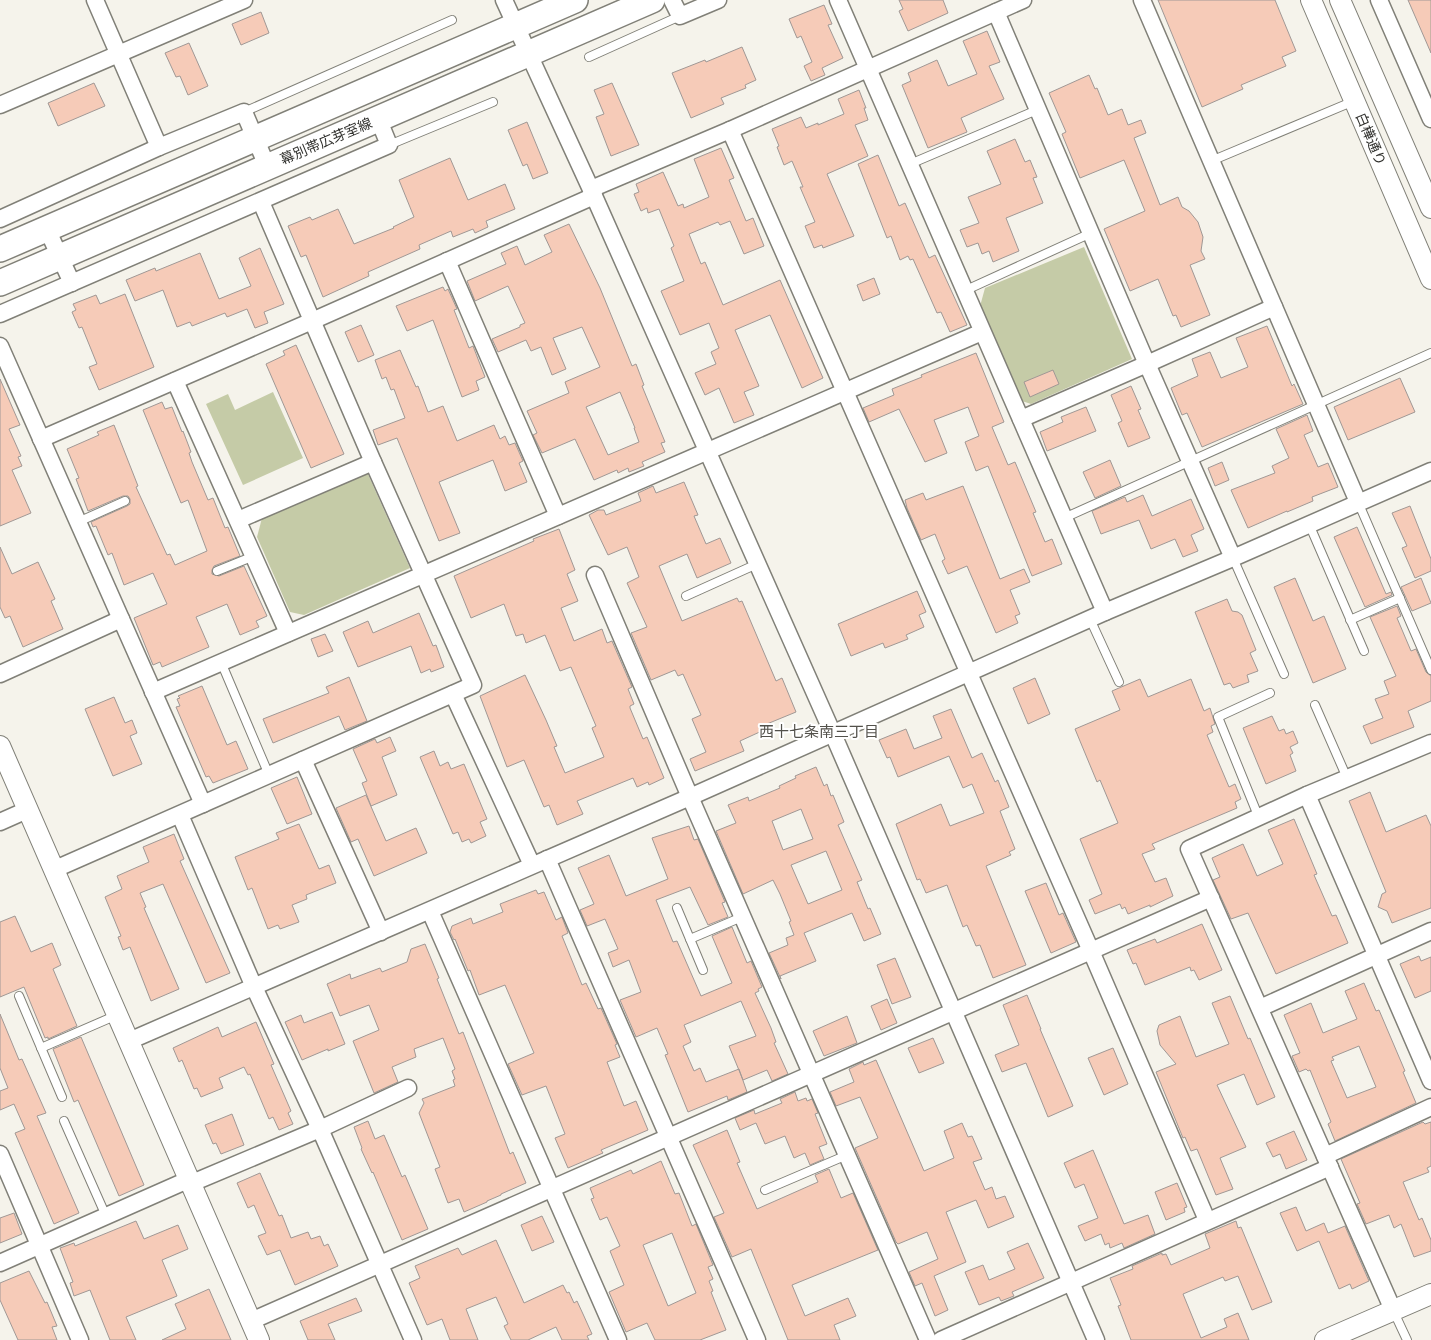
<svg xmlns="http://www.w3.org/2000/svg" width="1431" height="1340" viewBox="0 0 1431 1340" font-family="Quicksand,'Noto Sans JP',sans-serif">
  <rect width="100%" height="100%" fill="#f5f3eb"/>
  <g fill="#c5cba7">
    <path d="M1084,247L1132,359L1031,404L1019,400L979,310L985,288Z"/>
    <path d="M273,392L303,458L243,485L206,404L228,394L235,410Z"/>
    <path d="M367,472L410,568L304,615L290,612L257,537L262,518Z"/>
  </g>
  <g fill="#f6cbb8" stroke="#a09895" fill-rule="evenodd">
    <path d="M899,0H943L948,13L908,31L899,11L903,9Z"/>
    <path d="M1158,0H1275L1296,51L1282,57L1286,66L1241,85L1243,89L1202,107Z"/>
    <path d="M1408,0H1431V53Z"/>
    <path d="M824,5L832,24L828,25L843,58L822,68L825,75L811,81L804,66L812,62L801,36L797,38L789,19Z"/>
    <path d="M261,12L269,33L241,45L232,24Z"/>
    <path d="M987,31L1000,62L989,66L1004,99L961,118L967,132L928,148L902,85L911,81L908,73L937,60L948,86L977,74L963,41Z"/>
    <path d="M189,43L208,86L188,95L180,76L176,77L165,53Z"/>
    <path d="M742,47L756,80L745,85L746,88L721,98L724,104L691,118L672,73L705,60L706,62Z"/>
    <path d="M1089,75L1095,89L1097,88L1108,115L1122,109L1128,125L1141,120L1146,133L1134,138L1160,205L1178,197L1182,207L1189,211L1198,222L1203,237L1201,251L1205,259L1190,265L1210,315L1181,327L1176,315L1173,316L1158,279L1130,291L1104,229L1145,211L1124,160L1080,178L1062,134L1066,132L1049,93Z"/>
    <path d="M94,83L105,106L58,126L48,103Z"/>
    <path d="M612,83L639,145L611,156L596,117L604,114L594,90Z"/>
    <path d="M859,90L866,108H864L868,120L855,125L868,156L827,174L854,236L823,248L822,245L814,248L805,226L815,222L800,187H803L792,161L784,165L777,147L779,146L772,129L801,117L806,128L818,123V125L844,114L838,99Z"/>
    <path d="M527,122L548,173L533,179L527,164L523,166L508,130Z"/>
    <path d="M1015,139L1025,162L1030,160L1037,177L1033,178L1043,203L1006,218L1019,251L993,262L989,251L982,254L978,243L967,247L960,230L979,223L968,197L1001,184L987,151Z"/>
    <path d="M721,148L734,178L729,180L746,221L753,218L764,246L744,254L730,221L720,225L718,222L689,234L701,264L705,262L723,305L780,280L823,378L802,388L770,315L735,330L759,386L744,392L754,415L734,423L719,388L705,395L695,373L716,364L711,352L719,348L709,323L680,335L661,291L684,281L671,248L674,246L659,209L648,213L647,208L641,211L634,194L639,192L636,184L663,172L678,206L683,204L684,208L709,197L694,159Z"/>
    <path d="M878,155L899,206L905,203L929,258L935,255L967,325L950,332L941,312L937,313L913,259L910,260L908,256L900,260L891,236L887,238L858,164Z"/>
    <path d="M450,158L468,200L505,184L515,209L486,221L488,227L475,233L473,229L453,237L451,231L419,245L420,249L368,272L369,276L323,297L306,255L301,257L288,226L310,217L312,220L338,209L354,244L394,228L393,227L414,217L399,180Z"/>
    <path d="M569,224L600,288L632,366L636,364L644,385L642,386L665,442L661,443L665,452L642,462L644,466L629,472L628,468L618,473L617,470L594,480L575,439L542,453L533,435L537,433L527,411L569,393L565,382L600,367L582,327L553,338L566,369L552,375L541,347L531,351L526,340L498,352L492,339L520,327V325L525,323L508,286L475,301L467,281L506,264L501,253L517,246L525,265L552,252L544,235ZM620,392L635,428H634L639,442L608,455L586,407Z"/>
    <path d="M260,248L284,304L264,312L268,323L255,328L247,309L227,317L225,313L192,326L190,322L177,327L163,290L135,301L126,280L155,268L156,271L200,253L219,299L251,286L239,258Z"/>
    <path d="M874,278L880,294L863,301L857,285Z"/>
    <path d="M443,287L445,291L448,289L457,309L454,310L469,348L473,346L485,377L476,381L479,390L462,397L433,320L407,331L396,306Z"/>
    <path d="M125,294L154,367L99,390L89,367L97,364L82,327L79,328L72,312L76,310L73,304L96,295L100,304Z"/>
    <path d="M361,325L374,355L358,362L345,332Z"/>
    <path d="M1267,326L1292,386L1294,384L1303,404L1202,447L1187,413L1182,415L1171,388L1198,376L1192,359L1210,352L1221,378L1248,367L1236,338Z"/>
    <path d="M296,345L344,454L311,468L266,364L285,355L283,351Z"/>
    <path d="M400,350L416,387L418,386L428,412L443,406L457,441L494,425L500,439L505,436L509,445L515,443L523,461L519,463L527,482L505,491L493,460L439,482L460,533L439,541L397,438L378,445L373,430L405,418L394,389L391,390L386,377L382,379L375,360Z"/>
    <path d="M976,353L1004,422L992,427L1008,465L1015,462L1036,512L1033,513L1045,542L1052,539L1062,564L1032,576L988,466L976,471L965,442L979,436L968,407L934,420L947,453L925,462L899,409L869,422L863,408L894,395L892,389L922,377L921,375Z"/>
    <path d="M1053,370L1059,384L1030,397L1024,382Z"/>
    <path d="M1400,378L1415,412L1348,440L1334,407Z"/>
    <path d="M0,379L20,425L9,429L21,456L18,457L22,466L12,470L31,513L0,526Z"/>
    <path d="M1131,386L1141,409L1138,410L1150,438L1128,447L1118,423L1122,421L1111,395Z"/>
    <path d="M162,402L165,409L172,407L182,432L183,431L191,452L189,453L192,462L208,500L213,498L225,528L228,527L240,556L214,566L212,570V574L219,576L244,566L267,616L256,621L259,627L240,635L227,604L196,617L209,647L162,667L160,662L153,665L134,618L167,604L153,573L124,585L112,553L108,555L96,526L93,527L91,522L127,506L130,504V499L128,496H123L88,511L76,479L79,478L67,449L99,435L97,432L114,425L138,486L136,487L167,555L170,554L175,565L207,551L188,500L181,503L143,410Z"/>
    <path d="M1086,407L1096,431L1047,451L1040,432L1063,422L1061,417Z"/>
    <path d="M1307,415L1313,431L1304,435L1318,467L1328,463L1338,487L1312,497L1313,501L1287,512V511L1248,528L1231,490L1275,473L1272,466L1289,458L1276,429Z"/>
    <path d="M1110,460L1121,486L1095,498L1083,472Z"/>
    <path d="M1222,462L1229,480L1215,486L1208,468Z"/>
    <path d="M684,482L698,515L694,516L706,544L720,538L731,563L697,578L687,554L659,566L682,621L737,598L739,602L742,601L776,681L782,678L796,712L762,726L764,730L740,741L744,751L695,771L690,759L706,752L692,719L701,715L683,674L678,676L675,670L651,680L631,633L647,627L627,583L639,577L627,547L608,555L589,515L598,510H604L606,515L641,501L638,493L653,486L656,493Z"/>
    <path d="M963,486L1000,579L1024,569L1030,582L1010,590L1020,614L1015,616L1018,623L996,633L967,566L948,574L942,561L945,559L935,534L921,540L907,508L905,500L923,493L926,500Z"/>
    <path d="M1143,495L1152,516L1191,499L1204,529L1191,535L1198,551L1183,557L1175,539L1151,549L1139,520L1101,534L1092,511L1125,497L1127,502Z"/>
    <path d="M1410,506L1431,559V571L1415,578L1402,548L1407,546L1392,513Z"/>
    <path d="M1357,527L1386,594L1391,592L1392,595L1365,607L1334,537Z"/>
    <path d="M559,529L575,570L567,574L578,601L561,608L574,641L602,629L607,643L612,641L632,687L628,689L634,704L630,706V708L643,739L647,737L664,778L649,785L648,782L637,787L633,778L577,801L583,814L557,825L549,805L544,807L524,760L507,767L480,696L525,675L546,720L557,746L554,747L565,773L604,757L592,728L596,726L585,700L571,667L560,671L545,635L526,643L523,634L516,636L504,604L471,618L454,576L534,541L533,539Z"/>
    <path d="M0,547L12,574L38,562L55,599L51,601L63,629L23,647L10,616L5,618L0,607Z"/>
    <path d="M1295,578L1313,621L1324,616L1346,669L1313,683L1274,587Z"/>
    <path d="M1421,578L1431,603L1412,611L1401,587Z"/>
    <path d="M917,591L926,612L919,615L924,627L906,635L908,639L885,648L883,643L851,656L838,624Z"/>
    <path d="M1227,599L1232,611L1238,612L1242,615L1256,650L1250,653L1258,671L1247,675L1249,682L1233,688L1230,683L1224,685L1195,612Z"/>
    <path d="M1397,606L1401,616L1397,618L1411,651L1416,649L1426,672L1431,676V701L1408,711L1414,727L1371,744L1363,726L1383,718L1375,699L1389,694L1384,681L1396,676L1370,617Z"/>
    <path d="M419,613L433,646L436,645L444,667L431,672L430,669L421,673L411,646L358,667L343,632L368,621L373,633Z"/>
    <path d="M325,634L333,651L318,657L311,639Z"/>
    <path d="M349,677L367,721L345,730L339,716L273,743L263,719L329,693L326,687Z"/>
    <path d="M1035,678L1050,714L1028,724L1013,688Z"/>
    <path d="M1140,679L1148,697L1191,679L1204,711L1210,708L1215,724L1211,726L1213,732L1207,735L1229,787L1235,784L1241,799L1235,802L1237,808L1152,844L1155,849L1142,854L1155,882L1166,878L1173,896L1150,907V905L1128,914L1125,907L1122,909L1120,904L1095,914L1089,900L1102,894L1080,839L1118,823L1100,780L1097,782L1075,729L1120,710L1112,691Z"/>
    <path d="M202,686L227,745L236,741L248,769L213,783L209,776L206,777L176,707L180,706L177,699L180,698L178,696Z"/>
    <path d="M114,697L125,723L132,720L137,733L130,736L142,764L113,776L85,709Z"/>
    <path d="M951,709L972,758L982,753L995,782L998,780L1009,807L1000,811L1015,849L1009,852L1011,855L986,866L1026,965L993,978L980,945L976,946L967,925L963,927L947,885L926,893L920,879L917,880L896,824L941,804L950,826L984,813L972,784L963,788L949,756L898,777L890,757L887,758L879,740L906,729L914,749L942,738L933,716Z"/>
    <path d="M1272,716L1279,731L1284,729L1286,734L1293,731L1298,743L1290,747L1293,753L1290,755L1296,771L1266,784L1243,728Z"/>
    <path d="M390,737L396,751L382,757L397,795L371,806L362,783L367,781L353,749L375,739L377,743Z"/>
    <path d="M434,751L440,766L448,762L451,769L464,764L487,819L480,822L486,836L471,843L469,839L462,842L458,832L453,834L420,757Z"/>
    <path d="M816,767L824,786L827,784L831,796L833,795L844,822L838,825L862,880L857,882L868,909L870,908L881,934L864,941L852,913L804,933L816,961L780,976L781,979L769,953L788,945L786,938L794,935L789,922L791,921L780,894L773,880L743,894L716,831L736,823L728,805L748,797L749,801L780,788L779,786L796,778L795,776ZM801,809L813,839L783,850L772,821ZM826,851L842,890L808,904L791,865Z"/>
    <path d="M297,777L312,814L287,824L271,788Z"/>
    <path d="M1370,792L1386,832L1426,815L1431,826V908L1392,923L1387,911L1378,907L1382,894L1386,892L1349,801Z"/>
    <path d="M366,795L386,841L416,828L427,853L374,876L358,839L351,842L336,808Z"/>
    <path d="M1294,819L1317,874L1314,875L1332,916L1336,915L1348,943L1276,974L1248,913L1231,919L1213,880L1220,877L1212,858L1243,844L1257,876L1283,864L1268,830Z"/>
    <path d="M299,824L319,869L329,865L336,883L306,895L307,899L292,905L299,922L280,929L278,925L268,929L252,888L248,890L235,857L279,839L276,833Z"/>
    <path d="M689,826L694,840L698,839L725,902L722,903L728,917L708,925L690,887L656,900L673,942L677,941L701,996L732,983L712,936L732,927L747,963L751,961L762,987L758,989L759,991L755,993L771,1028L776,1042L774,1043L788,1074L772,1081L767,1070L743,1080L729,1046L756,1036L741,1001L684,1025L691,1042L683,1046L694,1071L700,1068L706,1082L739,1069L747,1092L728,1100L727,1096L688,1112L665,1055L668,1054L657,1028L636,1037L620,1000L641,992L629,960L613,967L608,953L618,949L605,919L587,926L580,910L594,904L578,868L609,855L626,896L668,879L652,838Z"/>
    <path d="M174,834L184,859L180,861L230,973L206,983L163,884L140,893L146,907L144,908L179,989L151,1001L130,947L123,950L118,937L121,936L105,897L122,889L117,876L149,862L143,847Z"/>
    <path d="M1046,883L1059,915L1063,913L1076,942L1051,953L1025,891Z"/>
    <path d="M536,890L538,894L544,892L556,920L562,917L568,933L562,936L582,985L586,983L598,1009L601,1008L617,1044L615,1045L620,1057L607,1062L624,1106L636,1101L648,1130L601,1150L603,1153L568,1168L555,1138L565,1134L546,1086L522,1095L508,1064L534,1053L505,985L479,995L470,970L468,971L455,939L454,940L450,932L452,926L471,918L473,924L503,912L500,904Z"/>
    <path d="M15,916L31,952L52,943L61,965L53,969L77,1026L48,1039V1037L45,1038L24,987L0,997V922Z"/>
    <path d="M1202,924L1222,970L1199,980L1194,970L1191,971L1190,967L1145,985L1136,963L1133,964L1127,950L1155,939L1157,943Z"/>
    <path d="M425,944L439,978L437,979L459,1034L463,1032L510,1154L513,1152L526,1183L501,1194V1195L487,1201V1202L464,1212L459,1199L448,1203L435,1169L440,1167L419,1113L424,1103L422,1099L455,1086L453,1080L455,1079L452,1071L455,1069L443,1038L414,1049L416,1057L392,1067L398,1082L374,1093L353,1041L379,1030L369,1005L340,1016L327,984L350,974L351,979L380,968L382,972L407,962L411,949Z"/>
    <path d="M1419,956L1421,961L1431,957V991L1415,998L1400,964Z"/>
    <path d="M895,958L911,997L892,1004L877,965Z"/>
    <path d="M1364,983L1376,1011L1379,1010L1405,1071L1403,1072L1416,1103L1335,1141L1328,1124L1331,1122L1310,1070L1308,1071L1306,1069L1299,1072L1292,1056L1300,1053L1284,1015L1311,1003L1323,1033L1357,1019L1345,991ZM1359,1046L1376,1087L1347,1098L1331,1061L1334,1060L1332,1057Z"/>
    <path d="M1027,995L1041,1029H1040L1073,1106L1048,1117L1026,1063L1002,1072L995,1055L1019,1045L1003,1005Z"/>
    <path d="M1230,996L1248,1039L1250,1038L1275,1097L1257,1105L1244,1074L1217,1085L1246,1147L1220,1158L1233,1189L1216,1195L1197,1149L1191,1151L1185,1137L1183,1138L1156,1072L1176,1064L1160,1045L1157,1031L1159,1025L1180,1016L1196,1057L1229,1044L1212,1003Z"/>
    <path d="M887,999L897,1023L881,1030L871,1006Z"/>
    <path d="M332,1012L345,1044L328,1051V1049L302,1060L285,1022L301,1015L304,1023Z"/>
    <path d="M0,1014L19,1060L22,1059L46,1113L37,1116L79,1213L54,1224L15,1133L25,1129L14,1104L0,1110V1091L8,1088L0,1068Z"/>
    <path d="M847,1016L857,1043L824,1056L813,1031Z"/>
    <path d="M256,1022L274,1064L271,1065L291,1111L288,1113L293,1124L279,1130L273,1117L269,1119L250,1074L248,1075L244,1067L219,1078L223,1088L201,1097L197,1088L194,1089L182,1060L179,1062L173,1048L218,1027L222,1037Z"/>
    <path d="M81,1037L144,1185L119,1196L78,1100L74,1102L53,1049Z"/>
    <path d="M933,1038L944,1063L919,1073L908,1048Z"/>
    <path d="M1113,1048L1128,1084L1104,1095L1088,1058Z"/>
    <path d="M876,1060L924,1171L954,1158L944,1131L962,1123L968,1137L972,1136L982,1159L973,1162L985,1190L992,1187L996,1199L1005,1196L1014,1217L988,1228L976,1200L946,1212L966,1262L934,1276L948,1310L935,1316L922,1283L915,1286L909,1272L938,1259L927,1232L898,1244L896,1242L855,1148L878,1138L860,1097L836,1106L830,1092L854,1082L849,1069L863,1062L864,1065Z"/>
    <path d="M795,1092L798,1101L806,1098L807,1101L812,1099L818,1113L815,1114L827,1144L819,1147L824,1159L810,1165L805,1153L794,1158L785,1136L765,1144L756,1123L740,1130L735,1118L754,1110L755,1114L782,1103L780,1099Z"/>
    <path d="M232,1114L244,1145L221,1154L216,1143L213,1144L205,1125Z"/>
    <path d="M368,1121L375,1139L384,1135L402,1177L405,1175L428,1229L402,1240L373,1172L372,1173L361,1149L362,1148L354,1127Z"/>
    <path d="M1423,1122L1425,1124L1431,1122V1166L1427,1168L1429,1172L1403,1182L1419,1220L1422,1218L1431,1240V1251L1414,1257L1401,1224L1394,1228L1389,1215L1366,1224L1357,1204L1360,1203L1341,1159Z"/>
    <path d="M727,1130L740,1162L737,1163L757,1209L818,1182L815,1175L829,1169L841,1198L853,1193L878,1250L792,1285L805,1316L848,1298L856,1316L834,1325L840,1340H788L751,1249L732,1257L714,1217L724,1213L693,1145Z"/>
    <path d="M1294,1131L1307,1160L1286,1169L1280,1154L1273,1157L1266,1143Z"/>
    <path d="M1093,1150L1124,1224L1148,1215L1155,1234L1124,1248L1122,1243L1110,1248L1109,1243L1105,1245L1101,1234L1085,1241L1078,1226L1098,1218L1084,1184L1075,1188L1064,1163Z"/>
    <path d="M661,1161L675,1194L679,1193L692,1226L696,1224L713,1265L708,1267L713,1279L709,1281L713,1291L711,1292L726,1330L700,1340H655L647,1323L626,1332L609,1292L624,1285L610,1251L620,1246L607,1217L600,1220L591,1199L594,1198L590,1188L631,1170L633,1174ZM672,1233L696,1293L668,1306L643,1245Z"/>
    <path d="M260,1173L279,1216L282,1215L291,1238L308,1232L311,1239L320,1236L324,1246L328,1244L338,1266L295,1285L280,1250L267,1255L258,1236L266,1233L254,1205L248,1208L237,1183Z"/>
    <path d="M1177,1183L1187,1207L1184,1208L1185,1212L1166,1220L1155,1192Z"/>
    <path d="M1296,1207L1306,1231L1324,1223L1328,1233L1345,1226L1369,1281L1352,1289L1350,1284L1339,1289L1319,1241L1297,1251L1280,1213Z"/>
    <path d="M14,1213L22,1234L0,1243V1218Z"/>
    <path d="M542,1216L554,1242L532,1251L521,1225Z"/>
    <path d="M136,1221L144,1239L178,1225L188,1249L162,1260L177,1296L126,1317L136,1340H110L90,1290L74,1296L70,1283L73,1282L60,1248L74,1243L75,1246Z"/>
    <path d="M1236,1221L1238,1228L1241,1227L1272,1302L1252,1310L1238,1276L1225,1281L1223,1277L1183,1294L1201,1338L1227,1327L1224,1319L1238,1313L1249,1340H1131L1118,1306L1121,1305L1110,1278L1133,1269L1132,1266L1162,1253V1255L1166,1254L1171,1265L1210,1248L1205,1234Z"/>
    <path d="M496,1240L524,1303L563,1285L567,1293L569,1292L574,1303L577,1301L583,1314L592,1334L587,1336L589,1340H562L556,1327L528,1340H511L504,1326L508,1324L496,1297L466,1309L478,1340H450L442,1319L427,1325L409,1283L420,1278L415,1266L458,1248L462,1255Z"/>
    <path d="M1028,1243L1044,1278L1012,1292L1014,1296L1001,1301L999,1297L979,1305L965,1272L983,1265L989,1280L1015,1269L1007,1252Z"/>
    <path d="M29,1271L45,1303L47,1302L57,1326L52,1327L57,1340H18L0,1300V1283Z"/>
    <path d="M209,1289L231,1340H162L186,1329L175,1304Z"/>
    <path d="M356,1298L362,1311L328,1324L335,1340H308L300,1321Z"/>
  </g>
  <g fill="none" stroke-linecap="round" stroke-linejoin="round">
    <defs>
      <g id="service">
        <path d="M589,57L680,16"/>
        <path d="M244,112L452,20"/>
        <path d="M389,145L493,102"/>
        <path d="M1211,161L1354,101"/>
        <path d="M910,164L1037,110"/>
        <path d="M964,291L1091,233"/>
        <path d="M1358,502L1431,670"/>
        <path d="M1064,518L1431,353"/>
        <path d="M78,522L125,501"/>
        <path d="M1309,524L1364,651"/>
        <path d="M1233,558L1284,674"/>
        <path d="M217,571L254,556"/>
        <path d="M686,596L757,564"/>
        <path d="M1090,619L1119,682"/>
        <path d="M1350,620L1400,598"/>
        <path d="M221,662L269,775"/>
        <path d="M1315,705L1347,778"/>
        <path d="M1259,818L1218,717L1270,693"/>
        <path d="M677,908L703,970"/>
        <path d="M690,939L742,917"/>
        <path d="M19,996L62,1097"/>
        <path d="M41,1048L117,1015"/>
        <path d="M64,1121L106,1216"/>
        <path d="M765,1190L847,1155"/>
        <path d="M1393,1310L1407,1340"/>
      </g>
      <g id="minor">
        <path d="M95,0L159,147L244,112L267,166"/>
        <path d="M504,0L594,196L833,734L1096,1340"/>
        <path d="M672,0L680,16L718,0"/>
        <path d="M838,0L1105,612"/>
        <path d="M1142,0L1358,502"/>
        <path d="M1379,0L1431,119"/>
        <path d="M996,12L1147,364L1233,558"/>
        <path d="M0,105L244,0"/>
        <path d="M730,130L1091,951L1207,1220"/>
        <path d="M591,189L730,130L1023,0"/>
        <path d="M0,219L159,147"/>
        <path d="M47,229L72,283"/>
        <path d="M447,261L558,516"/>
        <path d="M0,314L389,145L378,118"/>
        <path d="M0,346L203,804"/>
        <path d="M175,381L288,633"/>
        <path d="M1021,419L1147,364L1274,307"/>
        <path d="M41,439L312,321L594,196"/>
        <path d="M238,520L373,462"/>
        <path d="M595,575L690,797L928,1340"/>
        <path d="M0,674L121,619"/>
        <path d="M153,692L982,332"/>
        <path d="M453,694L532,865"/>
        <path d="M303,760L381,932"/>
        <path d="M1307,795L1431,1081"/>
        <path d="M180,815L254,987L320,1129L413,1340"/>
        <path d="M0,822L27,810"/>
        <path d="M547,859L757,1340"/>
        <path d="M53,870L473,685L373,462L261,202"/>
        <path d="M430,911L618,1340"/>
        <path d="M1260,1008L1431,931"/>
        <path d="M129,1041L690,797L1105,612L1233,558L1431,471"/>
        <path d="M0,1154L80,1340"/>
        <path d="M1325,1156L1431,1107"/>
        <path d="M192,1183L320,1129L408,1088"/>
        <path d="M0,1263L190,1179"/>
        <path d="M1393,1310L1189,849L1307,795L1431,743"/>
        <path d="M251,1321L1211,898"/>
        <path d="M941,1340L1330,1167"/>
      </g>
      <g id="tertiary">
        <path d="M1311,0L1431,279"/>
        <path d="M1340,0L1431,208"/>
        <path d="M0,746L259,1340"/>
        <path d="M1325,1340L1431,1294"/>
      </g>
      <g id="primary">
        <path d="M0,249L575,0"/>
        <path d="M0,283L652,0"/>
      </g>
    </defs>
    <use href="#service" stroke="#818078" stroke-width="10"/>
    <use href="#minor" stroke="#818078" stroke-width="19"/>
    <use href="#tertiary" stroke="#818078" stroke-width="22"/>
    <use href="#primary" stroke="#818078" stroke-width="28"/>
    <use href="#service" stroke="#fff" stroke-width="8"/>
    <use href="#minor" stroke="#fff" stroke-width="16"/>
    <use href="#tertiary" stroke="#fff" stroke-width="20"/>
    <use href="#primary" stroke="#fff" stroke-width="25"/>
  </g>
  <g text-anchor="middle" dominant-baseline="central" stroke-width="4" stroke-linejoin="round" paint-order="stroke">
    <g font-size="14" fill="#31312e" stroke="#fff">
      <text transform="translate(1371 139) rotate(67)">白樺通り</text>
      <text transform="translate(326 141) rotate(-23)">幕別帯広芽室線</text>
    </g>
    <g font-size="15" fill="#53514b" stroke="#fff">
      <text x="819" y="731">西十七条南三丁目</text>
    </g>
  </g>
</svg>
